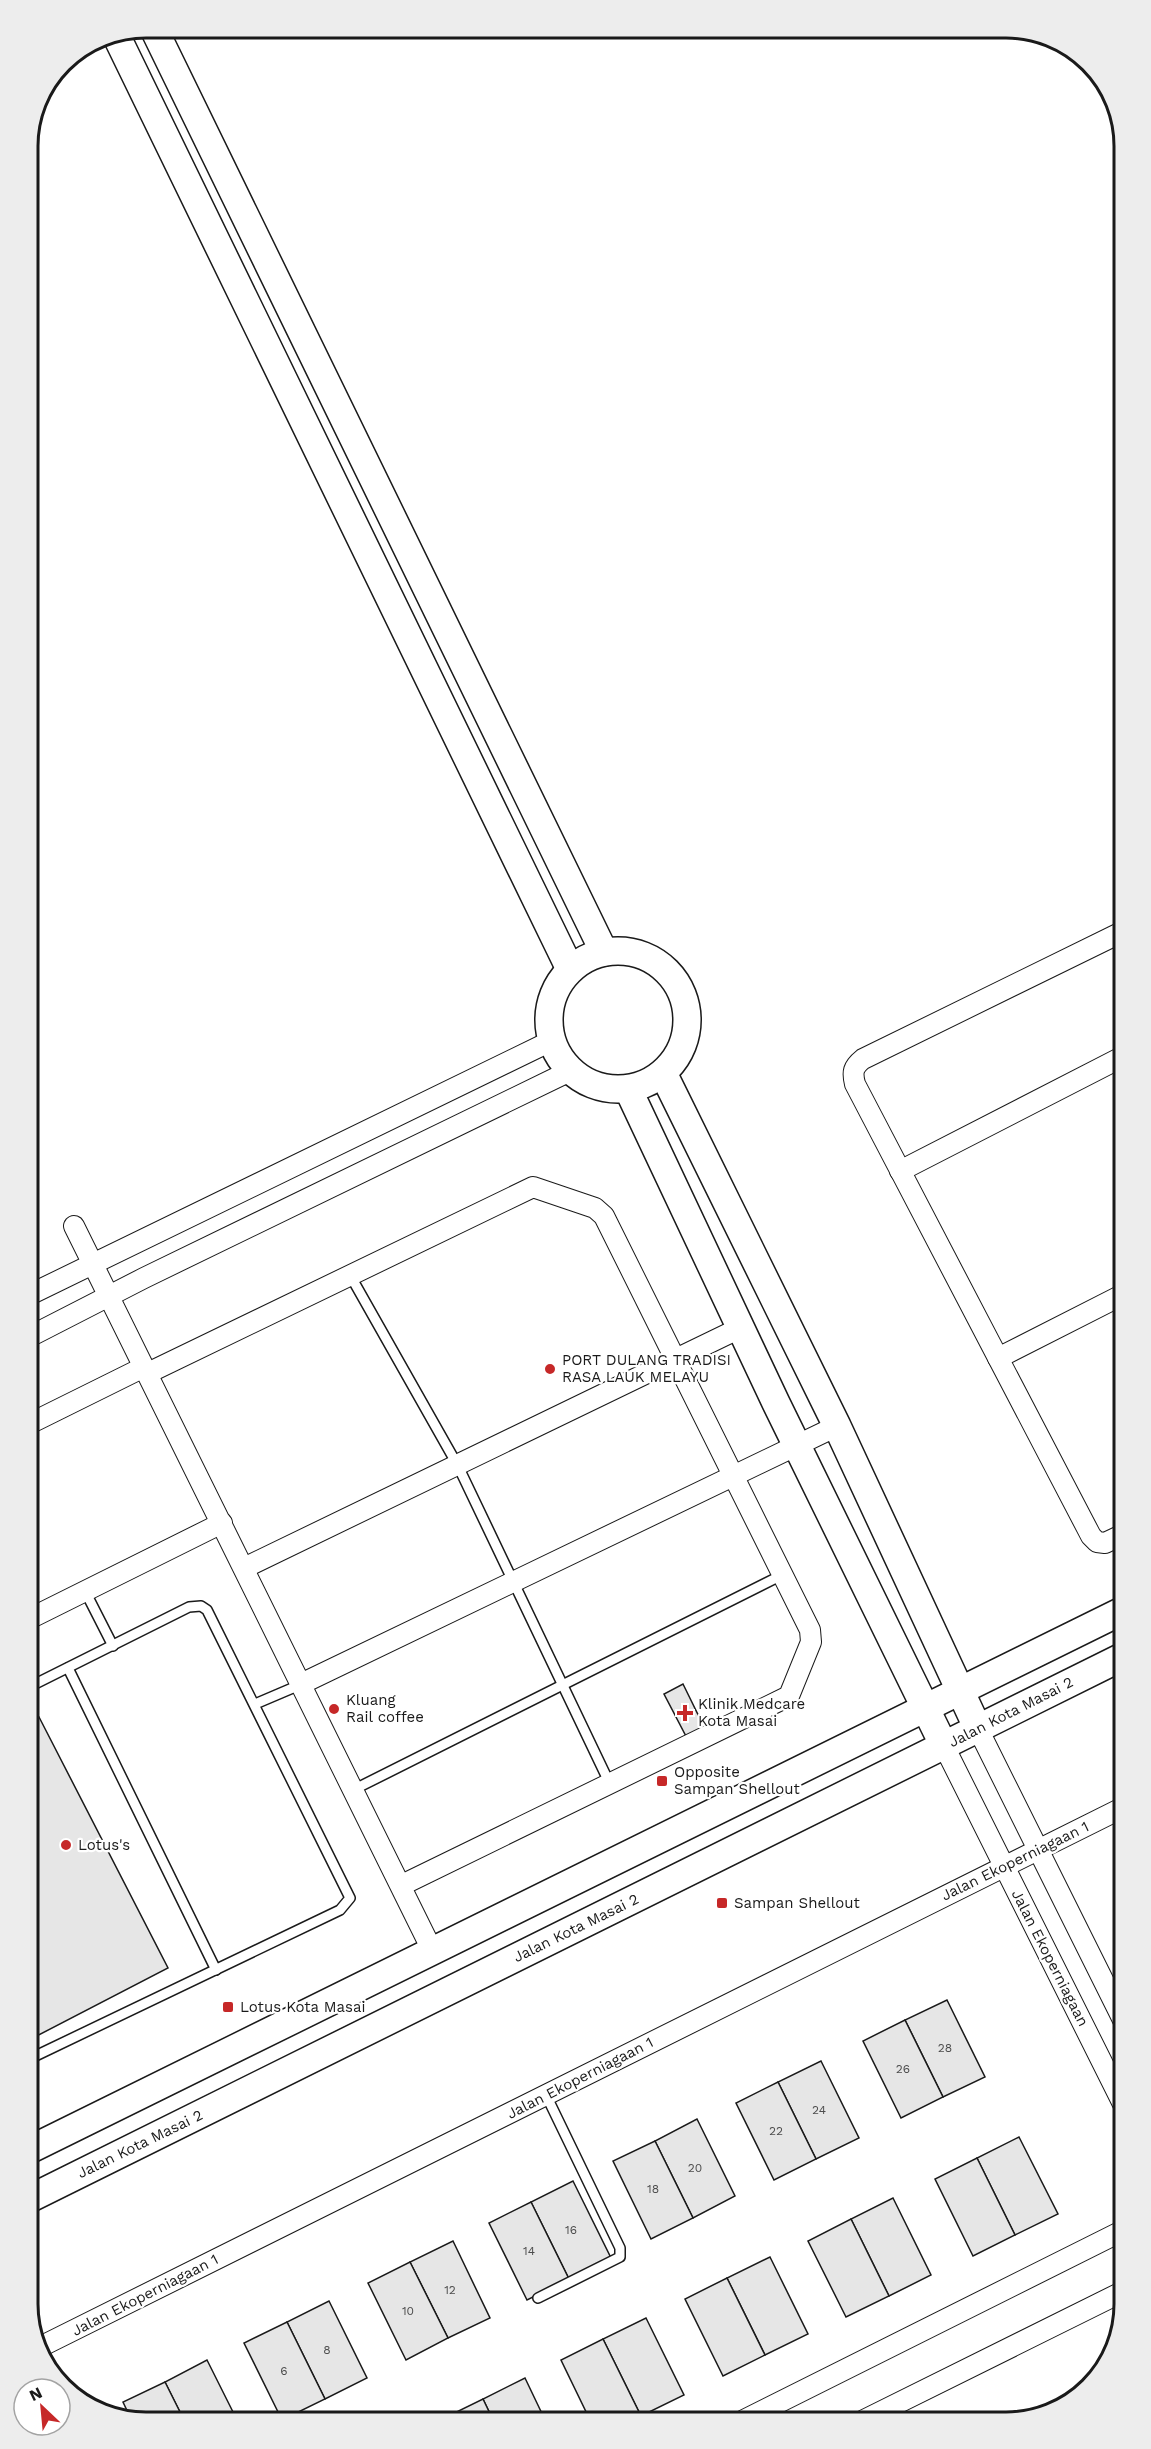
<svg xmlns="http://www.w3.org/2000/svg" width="1151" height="2449" viewBox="0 0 1151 2449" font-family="'Work Sans',sans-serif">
  <rect width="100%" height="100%" fill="#fff"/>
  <g fill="#e6e6e6" stroke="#1a1a1a" stroke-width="1.5">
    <path d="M683,1684L706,1731L688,1740L664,1694Z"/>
    <path d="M39,1717L168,1968L27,2041V1723Z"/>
    <path d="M947,2000L985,2077L943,2097L905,2020Z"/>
    <path d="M905,2020L943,2097L901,2118L863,2041Z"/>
    <path d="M821,2061L859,2138L816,2159L778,2082Z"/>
    <path d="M778,2082L816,2159L774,2180L736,2103Z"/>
    <path d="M697,2119L735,2196L693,2218L655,2141Z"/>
    <path d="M1019,2137L1058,2214L1015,2235L977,2158Z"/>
    <path d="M655,2141L693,2218L651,2239L613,2161Z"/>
    <path d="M977,2158L1015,2235L973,2256L935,2179Z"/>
    <path d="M573,2181L611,2258L569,2279L531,2202Z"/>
    <path d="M893,2198L931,2275L889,2296L851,2219Z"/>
    <path d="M531,2202L569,2279L527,2300L489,2223Z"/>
    <path d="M851,2219L889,2296L846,2317L808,2241Z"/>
    <path d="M453,2241L490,2318L448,2338L410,2262Z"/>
    <path d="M770,2257L808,2334L765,2355L727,2278Z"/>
    <path d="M410,2262L448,2338L406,2360L368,2283Z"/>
    <path d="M727,2278L765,2355L723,2376L685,2299Z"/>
    <path d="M329,2301L367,2378L325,2399L287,2322Z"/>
    <path d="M646,2318L684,2395L641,2416L603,2339Z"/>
    <path d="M287,2322L325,2399L282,2420L244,2343Z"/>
    <path d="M603,2339L641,2416L630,2422H591L561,2360Z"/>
    <path d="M207,2360L238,2422H185L165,2382Z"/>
    <path d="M525,2378L546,2422H494L483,2399Z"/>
    <path d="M165,2382L185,2422L131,2419L123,2402Z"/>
    <path d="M483,2399L494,2422H441L440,2420Z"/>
  </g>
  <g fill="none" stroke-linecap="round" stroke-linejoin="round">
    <defs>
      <g id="lane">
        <path d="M350,1275L458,1466L609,1782"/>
        <path d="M85,1591L113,1646"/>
        <path d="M68,1668L216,1970"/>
        <path d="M255,1704L302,1684"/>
        <path d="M355,1789L782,1575"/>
        <path d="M27,2060L340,1910L350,1898L207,1610L201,1606L189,1607L27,1688"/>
        <path d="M538,2298L620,2257V2248L546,2095"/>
      </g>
      <g id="street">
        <path d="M900,1171L1124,1056"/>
        <path d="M74,1226L433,1952"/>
        <path d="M27,1296L551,1041"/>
        <path d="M27,1338L144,1278L570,1071"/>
        <path d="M998,1358L1124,1294"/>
        <path d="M148,1373L533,1187L595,1208L604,1216L810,1630L811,1642L789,1696L402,1885"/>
        <path d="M27,1425L144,1367"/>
        <path d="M1124,1534L1105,1543L1097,1542L1091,1536L855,1084C852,1072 853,1067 863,1059L1124,931"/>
        <path d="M244,1568L740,1328"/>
        <path d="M27,1620L222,1523"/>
        <path d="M303,1683L837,1426"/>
        <path d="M978,1729L1124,2022"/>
        <path d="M944,1746L1124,2106"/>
        <path d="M37,2351L46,2344L1124,1807"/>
        <path d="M740,2422L1124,2230"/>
        <path d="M860,2422L1124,2291"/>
      </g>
      <g id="secondary">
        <path d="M153,27L604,952"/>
        <path d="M115,33L570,969"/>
        <circle cx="618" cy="1020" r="69"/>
        <path d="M663,1073L837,1426L978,1729"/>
        <path d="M628,1089L776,1403L944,1746"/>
        <path d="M27,2151L1124,1610"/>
        <path d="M27,2200L1124,1656"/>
      </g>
    </defs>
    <use href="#lane" stroke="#1a1a1a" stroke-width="12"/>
    <use href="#street" stroke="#1a1a1a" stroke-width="22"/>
    <use href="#secondary" stroke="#1a1a1a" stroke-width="30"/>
    <use href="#lane" stroke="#fff" stroke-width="9"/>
    <use href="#street" stroke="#fff" stroke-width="20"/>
    <use href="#secondary" stroke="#fff" stroke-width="27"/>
  </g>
  <g fill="#c62828" stroke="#fff" stroke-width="2">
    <circle cx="550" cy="1369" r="6"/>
    <circle cx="334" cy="1709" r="6"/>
    <path d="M682 1704h6v6h6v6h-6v6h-6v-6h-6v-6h6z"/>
    <rect x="656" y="1775" width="12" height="12" rx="3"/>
    <circle cx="66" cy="1845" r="6"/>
    <rect x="716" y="1897" width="12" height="12" rx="3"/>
    <rect x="222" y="2001" width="12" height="12" rx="3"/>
  </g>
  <g text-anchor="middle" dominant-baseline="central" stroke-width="4.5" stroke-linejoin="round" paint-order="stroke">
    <g font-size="12" fill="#4d4d4d">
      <text x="945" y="2048">28</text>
      <text x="903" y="2069">26</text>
      <text x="819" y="2110">24</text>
      <text x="776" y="2131">22</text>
      <text x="695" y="2168">20</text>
      <text x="653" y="2189">18</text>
      <text x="571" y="2230">16</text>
      <text x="529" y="2251">14</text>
      <text x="450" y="2290">12</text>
      <text x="408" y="2311">10</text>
      <text x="327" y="2350">8</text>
      <text x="284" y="2371">6</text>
    </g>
    <g font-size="15" fill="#1a1a1a" stroke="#fff" text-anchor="start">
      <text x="562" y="1360">PORT DULANG TRADISI<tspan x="562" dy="17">RASA LAUK MELAYU</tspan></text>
      <text x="346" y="1700">Kluang<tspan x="346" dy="17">Rail coffee</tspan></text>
      <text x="698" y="1704">Klinik Medcare<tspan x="698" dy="17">Kota Masai</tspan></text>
      <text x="674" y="1772">Opposite<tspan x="674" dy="17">Sampan Shellout</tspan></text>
      <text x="78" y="1845">Lotus's</text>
      <text x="734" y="1903">Sampan Shellout</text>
      <text x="240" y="2007">Lotus Kota Masai</text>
    </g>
    <g font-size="15" fill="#1a1a1a" stroke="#fff">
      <text transform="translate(1011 1712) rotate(-27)">Jalan Kota Masai 2</text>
      <text transform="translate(1015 1861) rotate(-26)">Jalan Ekoperniagaan 1</text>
      <text transform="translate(576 1928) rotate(-26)">Jalan Kota Masai 2</text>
      <text transform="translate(1050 1958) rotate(63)">Jalan Ekoperniagaan</text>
      <text transform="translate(580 2078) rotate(-27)">Jalan Ekoperniagaan 1</text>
      <text transform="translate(140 2144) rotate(-26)">Jalan Kota Masai 2</text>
      <text transform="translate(145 2295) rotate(-27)">Jalan Ekoperniagaan 1</text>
    </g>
  </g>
  <path d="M0 0H1151V2449H0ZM146 38H1006A108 108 0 0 1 1114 146V2304A108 108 0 0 1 1006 2412H146A108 108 0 0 1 38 2304V146A108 108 0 0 1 146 38Z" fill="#ededed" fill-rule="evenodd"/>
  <path fill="none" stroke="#1a1a1a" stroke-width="3" d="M146 38H1006A108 108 0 0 1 1114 146V2304A108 108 0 0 1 1006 2412H146A108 108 0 0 1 38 2304V146A108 108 0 0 1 146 38Z"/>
  <g transform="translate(42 2407) rotate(334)"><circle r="28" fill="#ffffff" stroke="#a3a3a3" stroke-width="1.5"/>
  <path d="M0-4.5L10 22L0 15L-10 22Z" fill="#c62828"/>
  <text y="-9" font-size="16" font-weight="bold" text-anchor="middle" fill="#1a1a1a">N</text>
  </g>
</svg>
